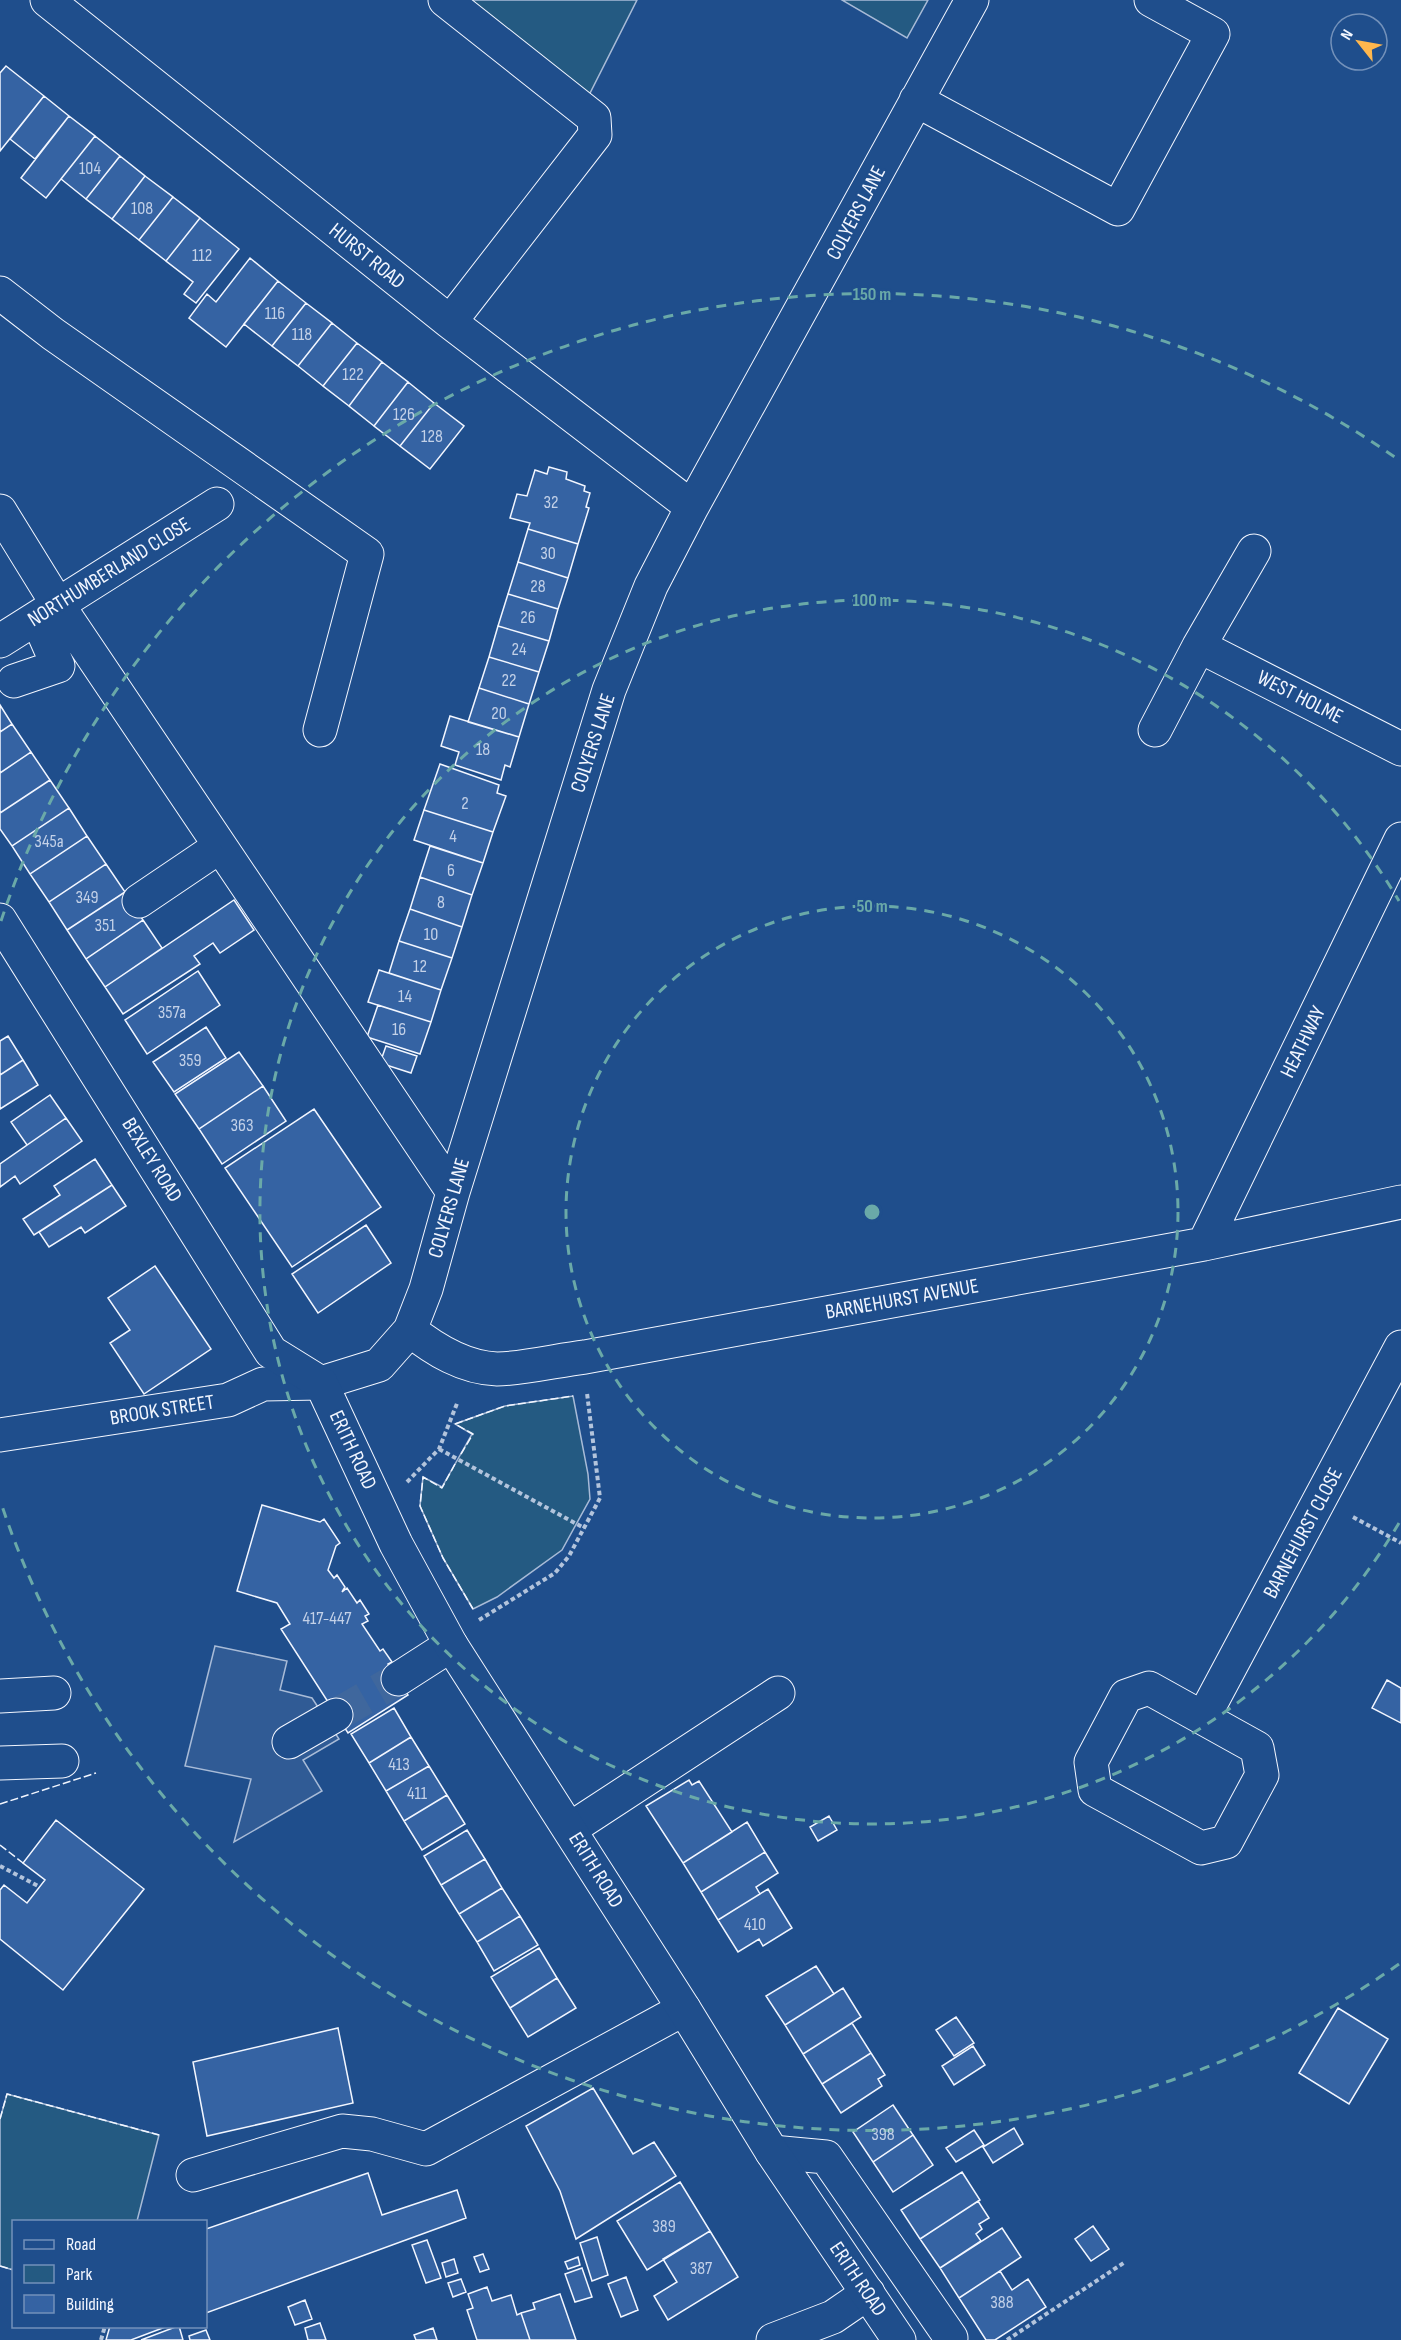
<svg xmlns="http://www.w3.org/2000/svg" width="1401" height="2340" font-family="'Sofia Sans Condensed',sans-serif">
  <rect width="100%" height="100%" fill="#1f4e8c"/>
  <!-- green -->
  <path fill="#245a82" stroke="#a8bbd7" stroke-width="1.5" d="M459,0h178l-51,101z
    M842,0h86l-21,38z
    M573,1396l15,78 2,25 -28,51 -65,47 -24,12 -30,-51 -23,-52 3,-29 19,10 30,-53 -17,-10 50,-18z
    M7,2094l152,41 -22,86 -123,1 -1,48 -13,-4v-147z"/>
  <!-- parking -->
  <path fill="#305b95" stroke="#a8bbd7" stroke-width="1.5" d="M215,1646l72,15 -7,29 32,8 27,41 -36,21 19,31 -88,51 17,-63 -66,-13z"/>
  <!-- building -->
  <path fill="#3563a3" stroke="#f2f6ff" stroke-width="1.5" d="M6,66l38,30 -44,55v-78z
    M44,96l25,20 -34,43 -25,-20z
    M69,116l26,20 -49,62 -25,-20z
    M95,136l25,20 -34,43 -25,-20z
    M120,156l25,20 -33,43 -26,-20z
    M145,176l28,21 -34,43 -27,-21z
    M173,197l27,21 -34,43 -27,-21z
    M200,218l39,31 -43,54 -12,-9 9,-12 -27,-21z
    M250,258l28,23 -52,66 -37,-29 18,-24 9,8z
    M278,281l28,22 -34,43 -28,-22z
    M306,303l26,20 -34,43 -26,-20z
    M332,323l25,20 -34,43 -25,-20z
    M357,343l25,19 -33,44 -26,-20z
    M382,362l26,20 -34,44 -25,-20z
    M408,382l26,21 -34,43 -26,-20z
    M434,403l30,23 -34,43 -30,-23z
    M549,467l18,5 -1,7 19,7 -1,5 6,2 -4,14 3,1 -11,36 -50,-15 2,-6 -20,-5 7,-24 10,2 8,-26 12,4z
    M528,529l50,15 -10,34 -50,-16z
    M518,562l50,16 -10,31 -50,-15z
    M508,594l50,15 -9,32 -51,-15z
    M498,626l51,15 -10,31 -50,-15z
    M489,657l50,15 -10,32 -50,-16z
    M479,688l50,16 -10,33 -51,-15z
    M0,705l12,19 -12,8z
    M450,716l69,21 -9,30 -5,-2 -4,15 -46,-15 4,-13 -18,-6z
    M12,724l19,28 -31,21v-41z
    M31,752l19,28 -50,33v-40z
    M440,764l59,21 -2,8 9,3 -13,36 -69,-22z
    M50,780l19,28 -57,38 -12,-17v-16z
    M69,808l18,28 -57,38 -18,-28z
    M424,810l69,22 -10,31 -69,-23z
    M87,836l19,28 -57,38 -19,-28z
    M430,846l53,17 -11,32 -52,-18z
    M106,864l19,28 -58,38 -18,-28z
    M420,877l52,18 -10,32 -52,-18z
    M125,892l18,28 -57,39 -19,-29z
    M234,900l20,30 -34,23 -7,-10 -19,13 6,8 -77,50 -18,-27z
    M410,909l52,18 -10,31 -53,-17z
    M143,920l19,28 -57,39 -19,-28z
    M399,941l53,17 -11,32 -52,-17z
    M379,970l62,20 -10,32 -63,-20z
    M198,971l22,34 -73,49 -22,-34z
    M378,1005l53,17 -11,32 -53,-17z
    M206,1027l20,31 -52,34 -21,-30z
    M8,1036l15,24 -23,15v-34z
    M386,1046l31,10 -6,17 -31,-10z
    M239,1052l24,34 -64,43 -24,-35z
    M23,1060l15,25 -38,24v-34z
    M263,1086l23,35 -64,43 -23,-35z
    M50,1095l16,23 -39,27 -16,-23z
    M314,1109l67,98 -89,60 -67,-99z
    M66,1118l16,23 -62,43 -5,-8 -15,11v-23z
    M95,1159l17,26 -78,50 -11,-16 37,-24 -6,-9z
    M112,1185l14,21 -41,27 -4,-6 -32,20 -10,-15z
    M366,1225l25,38 -73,50 -26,-39z
    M155,1266l56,83 -67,45 -34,-51 20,-13 -22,-32z
    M262,1505l58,17 4,-3 16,24 -4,3 -8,24 6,8 3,-3 8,12 -3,5 5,-4 10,15 3,-3 9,14 -4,2 3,5 -6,3 18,27 3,-2 9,13 -4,2 20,31 -60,38 -67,-104 9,-5 -13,-21 -40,-12z
    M1387,1680l14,8v35l-29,-15z
    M394,1708l17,29 -42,26 -18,-29z
    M411,1737l18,29 -43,25 -17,-28z
    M429,1766l18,29 -43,26 -18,-30z
    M689,1780l3,5 7,-4 33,51 -49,31 -37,-57z
    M447,1795l18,29 -43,26 -18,-29z
    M829,1816l8,14 -19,11 -8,-14z
    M56,1820l88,69 -81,101 -63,-51v-49l4,-5 23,18 18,-23 -22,-17z
    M747,1822l18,30 -64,40 -18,-29z
    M467,1830l18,29 -44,26 -17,-29z
    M765,1852l13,21 -22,14 4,7 -42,26 -17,-28z
    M485,1859l17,29 -43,26 -18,-29z
    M502,1888l18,28 -43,26 -18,-28z
    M768,1889l24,39 -29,18 -4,-7 -21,13 -20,-32z
    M520,1916l18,29 -44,26 -17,-29z
    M539,1948l18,30 -47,30 -19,-31z
    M816,1966l18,28 -49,31 -19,-29z
    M557,1978l19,30 -48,29 -18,-29z
    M843,1988l18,29 -58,37 -18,-29z
    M1338,2008l50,31 -39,65 -50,-31z
    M956,2017l18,26 -20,13 -18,-26z
    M852,2023l19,30 -49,31 -19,-30z
    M338,2028l15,75 -146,33 -14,-74z
    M973,2046l12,19 -31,20 -12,-19z
    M871,2053l14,22 -7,4 4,7 -41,27 -19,-29z
    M593,2088l40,66 21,-12 22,34 -100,63 -16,-48 -34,-65z
    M893,2105l20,30 -40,27 -20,-30z
    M1014,2128l9,16 -30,19 -10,-16z
    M974,2130l10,15 -28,17 -10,-14z
    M913,2135l20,30 -40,27 -20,-30z
    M962,2172l18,28 -60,39 -19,-29z
    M368,2173l14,42 75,-25 9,28 -260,95v-84z
    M680,2182l30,49 -63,39 -30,-49z
    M978,2201l11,17 -10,6 3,5 -6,5 5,7 -41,27 -20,-29z
    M1093,2226l16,23 -18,12 -16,-22z
    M1002,2228l19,29 -62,41 -19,-30z
    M710,2231l28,46 -70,43 -14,-24 23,-14 -14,-23z
    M597,2237l11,38 -16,6 -12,-38z
    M427,2240l14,38 -15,5 -14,-38z
    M483,2254l6,15 -9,3 -6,-15z
    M578,2257l2,8 -12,4 -3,-7z
    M454,2259l4,14 -12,4 -4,-14z
    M582,2268l10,29 -17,5 -10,-28z
    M1000,2271l12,19 16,-11 18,28 -51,33h-9l-27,-42z
    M626,2277l12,33 -17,7 -13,-33z
    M461,2279l5,13 -13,5 -5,-14z
    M487,2287l5,14 19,-6 6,20 4,-2 9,27h-53l-10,-30 6,-2 -5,-14z
    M560,2294l16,46h-46l-9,-27 14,-4 -2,-6z
    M305,2300l7,19 -17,6 -7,-18z
    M320,2323l6,17h-18l-3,-12z
    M110,2326h58l-37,14h-25z
    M179,2326l4,14h-42l37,-14z
    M433,2328l4,12h-21l-2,-5z
    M206,2330l4,10h-20l-1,-4z"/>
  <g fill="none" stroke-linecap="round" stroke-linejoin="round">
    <!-- minor-tunnel -->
    <path stroke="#3f679d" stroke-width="33" stroke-dasharray="33 16" stroke-linecap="butt" d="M336,1715l62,-36"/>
    <defs>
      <path id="minor" d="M47,0l403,322 242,185
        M445,0l149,118 1,17 -145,187
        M916,100l202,109 95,-175 -62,-34
        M0,293l53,41 314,220 -47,176
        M0,511l58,94 395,587
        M0,641l217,-137
        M1199,646l202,103
        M14,681l44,-15 -21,-48
        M1155,730l44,-84 55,-95
        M139,901l80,-54
        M1204,1244l197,-405
        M410,1330c25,20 54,38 87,39 25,0 62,-9 88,-12l619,-113 197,-42
        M0,1435l228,-35 35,-16 58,-1 58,-18 31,-35 16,-41 27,-97 156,-502 42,-104 41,-79 280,-507
        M398,1679l53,-34
        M1149,1688l108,60 5,27 -36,67 -25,6 -106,-58 -4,-28 35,-66z
        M0,1696l54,-3
        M1203,1718l198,-371
        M289,1742l47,-27
        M0,1763l62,-2
        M570,1829l208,-136
        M772,2152l54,5 125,181
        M193,2175l149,-44 30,3 54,15 258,-140
        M773,2340l60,-23 35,-24"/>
      <path id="major" d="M0,920l271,432 50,31 75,161 55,101 233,364 88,143 127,188"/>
    </defs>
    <!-- minor casing -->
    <use href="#minor" stroke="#f2f6ff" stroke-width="35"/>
    <!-- major casing -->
    <use href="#major" stroke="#f2f6ff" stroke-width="35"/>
    <!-- path -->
    <path stroke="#b3c4dc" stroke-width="4" stroke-dasharray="4.5 3" stroke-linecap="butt" d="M439,1449l145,79
      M407,1482l32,-33 19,-48
      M1353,1517l48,26
      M479,1620l76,-47 14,-17 31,-58 -13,-105
      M0,1866l40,21
      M101,2340l4,-14
      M1007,2340l118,-78"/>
    <!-- minor -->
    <use href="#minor" stroke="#1f4e8c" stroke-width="33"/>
    <!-- major -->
    <use href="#major" stroke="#1f4e8c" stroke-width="33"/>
    <!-- fence -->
    <path stroke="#f2f6ff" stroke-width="1.5" stroke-dasharray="8 3" stroke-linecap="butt" d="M461,1454l12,-20 -18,-10 50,-18 68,-10
      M455,1464l-13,24 -19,-11 -3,29 23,52 30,51
      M0,1804l96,-31
      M0,1845l23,18
      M0,2119l7,-25 152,41
      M0,2266l14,4"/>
  </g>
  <!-- distance rings -->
  <g fill="none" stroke="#6aa9a8" stroke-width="3" stroke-dasharray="10 8">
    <circle cx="872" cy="1212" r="306"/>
    <path d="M1399 1523A612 612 0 1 1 1399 901"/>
    <path d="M1399 1964A918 918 0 0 1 1 1503M1 921A918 918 0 0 1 1399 460"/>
  </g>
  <g text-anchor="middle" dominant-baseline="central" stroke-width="4.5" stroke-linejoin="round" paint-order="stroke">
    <!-- number labels -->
    <g font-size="18" fill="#c3d1e8">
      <text x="90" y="168">104</text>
      <text x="142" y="208">108</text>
      <text x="202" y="255">112</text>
      <text x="275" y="313">116</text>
      <text x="302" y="334">118</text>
      <text x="353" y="374">122</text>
      <text x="404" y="414">126</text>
      <text x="432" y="436">128</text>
      <text x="551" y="502">32</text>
      <text x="548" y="553">30</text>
      <text x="538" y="586">28</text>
      <text x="528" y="617">26</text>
      <text x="519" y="649">24</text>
      <text x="509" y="680">22</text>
      <text x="499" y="713">20</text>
      <text x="483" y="749">18</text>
      <text x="465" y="803">2</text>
      <text x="453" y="836">4</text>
      <text x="49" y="841">345a</text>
      <text x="451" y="870">6</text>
      <text x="87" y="897">349</text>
      <text x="441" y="902">8</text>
      <text x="105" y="925">351</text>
      <text x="431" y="934">10</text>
      <text x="420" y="966">12</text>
      <text x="405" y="996">14</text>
      <text x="172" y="1012">357a</text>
      <text x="399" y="1029">16</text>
      <text x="190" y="1060">359</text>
      <text x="242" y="1125">363</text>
      <text x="327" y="1618">417-447</text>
      <text x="399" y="1764">413</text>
      <text x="417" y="1793">411</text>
      <text x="755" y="1924">410</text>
      <text x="883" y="2134">398</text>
      <text x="664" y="2226">389</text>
      <text x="701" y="2268">387</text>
      <text x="1002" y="2302">388</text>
    </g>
    <!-- street labels -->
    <g font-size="21" fill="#f2f6ff" stroke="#1f4e8c">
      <text transform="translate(856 213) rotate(-62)">COLYERS LANE</text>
      <text transform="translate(367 256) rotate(39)">HURST ROAD</text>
      <text transform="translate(109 572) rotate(-32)">NORTHUMBERLAND CLOSE</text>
      <text transform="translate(1300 697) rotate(27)">WEST HOLME</text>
      <text transform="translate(593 743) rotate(-72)">COLYERS LANE</text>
      <text transform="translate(1303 1042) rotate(-64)">HEATHWAY</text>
      <text transform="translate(152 1160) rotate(58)">BEXLEY ROAD</text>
      <text transform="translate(449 1208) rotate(-74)">COLYERS LANE</text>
      <text transform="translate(902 1299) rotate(-10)">BARNEHURST AVENUE</text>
      <text transform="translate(162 1410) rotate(-9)">BROOK STREET</text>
      <text transform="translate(353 1450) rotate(65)">ERITH ROAD</text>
      <text transform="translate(1303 1533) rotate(-62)">BARNEHURST CLOSE</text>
      <text transform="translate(596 1870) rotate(58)">ERITH ROAD</text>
      <text transform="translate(858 2279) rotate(56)">ERITH ROAD</text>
    </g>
  </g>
  <circle cx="872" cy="1212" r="9" fill="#6aa9a8" stroke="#1f4e8c" stroke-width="3"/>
  <g font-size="18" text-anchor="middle" font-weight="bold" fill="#6aa9a8" stroke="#1f4e8c" stroke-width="4.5" stroke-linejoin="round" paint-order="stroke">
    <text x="872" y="300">150 m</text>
    <text x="872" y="606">100 m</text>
    <text x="872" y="912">50 m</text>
  </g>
  <!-- legend -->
  <rect x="12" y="2220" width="195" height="108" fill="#1f4e8c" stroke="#7391ba" stroke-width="1.5"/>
  <rect x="24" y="2240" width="30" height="9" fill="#1f4e8c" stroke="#7391ba" stroke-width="1.5"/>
  <text x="66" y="2250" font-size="18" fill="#f2f6ff">Road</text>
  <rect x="24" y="2265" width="30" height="18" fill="#245a82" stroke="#7391ba" stroke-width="1.5"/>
  <text x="66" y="2280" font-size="18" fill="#f2f6ff">Park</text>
  <rect x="24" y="2295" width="30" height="18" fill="#3563a3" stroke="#7391ba" stroke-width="1.5"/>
  <text x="66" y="2310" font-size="18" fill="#f2f6ff">Building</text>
  <!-- north arrow -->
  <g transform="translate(1359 42) rotate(301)"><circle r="28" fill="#1f4e8c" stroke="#7391ba" stroke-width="1.5"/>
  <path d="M0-4.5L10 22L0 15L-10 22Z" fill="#ffb74d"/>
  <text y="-9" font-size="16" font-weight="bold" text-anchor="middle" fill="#f2f6ff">N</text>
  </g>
</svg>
